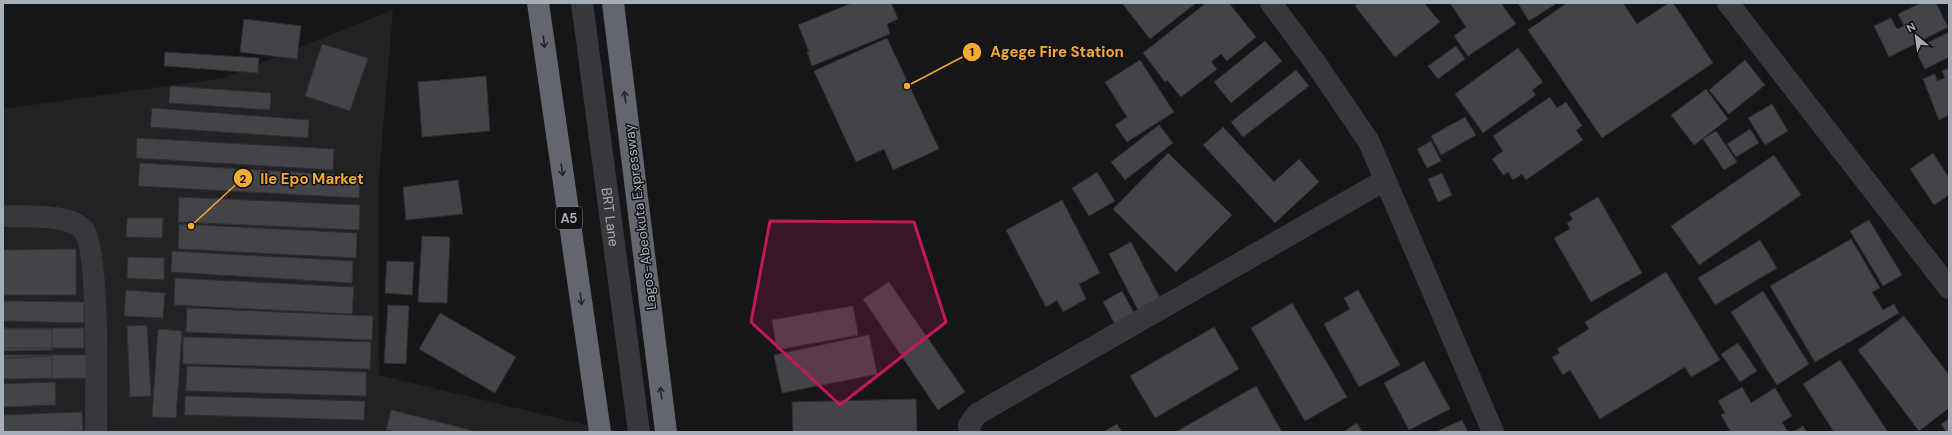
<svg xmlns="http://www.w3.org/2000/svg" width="1952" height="435" font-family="'DM Sans',sans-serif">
  <rect width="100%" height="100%" fill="#161618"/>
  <!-- built -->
  <path fill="#222225" d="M393,10l-14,167v198l212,51v6h-588v-323l221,-31z"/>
  <!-- building -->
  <path fill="#424448" stroke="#303034" d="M852,3h39l7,16 -11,5 3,10 -78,32 -5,-14 2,-1 -11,-26z
    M1122,3h74l-46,36z
    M1206,3h23l27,34 -29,24 -6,-7 -10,8 6,7 -36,28 -14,-17 -2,2 -22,-29z
    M1359,3h65l16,19 -45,35 -40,-51z
    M1450,3h51l15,21 -48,32 -14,-20 12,-9z
    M1518,3h39l-28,18z
    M1567,3h56l14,21 32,-21h4l40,60 -111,75 -74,-108z
    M1921,3h15l12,24 -59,30 -15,-31 17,-8 6,11 7,-3 -6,-12z
    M244,19l57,7 -4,33 -57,-7z
    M1949,32v25l-24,12 -10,-20z
    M887,38l52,111 -46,21 -9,-21 -28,13 -42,-91z
    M1265,41l17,20 -51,42 -17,-21z
    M322,44l46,14 -18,53 -45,-15z
    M1456,46l9,13 -27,20 -10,-13z
    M1518,48l25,34 -11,8 4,5 -53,38 -28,-39z
    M165,52l94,6 -1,15 -94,-7z
    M1140,60l34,52 -47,30 -12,-17 12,-8 -22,-35z
    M1745,60l20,25 -36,29 -20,-24z
    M1949,68v47l-10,5 -16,-41 12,-5 2,7 8,-3 -3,-7z
    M1296,70l13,16 -66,51 -12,-15z
    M486,76l4,55 -68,6 -4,-55z
    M170,86l101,7 -1,17 -101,-7z
    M1706,89l22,30 -34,26 -23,-30z
    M1550,97l7,11 9,-6 16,24 -6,4 7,10 -57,40 -4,-6 -9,6 -5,-8 -5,3 -11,-16 11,-8 -10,-15z
    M1772,104l16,27 -23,14 -17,-27z
    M152,108l157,12 -1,18 -158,-11z
    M1465,117l11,18 -35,20 -10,-19z
    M1159,125l14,18 -48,37 -14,-18z
    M1223,127l51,55 25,-23 20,23 -44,41 -72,-78z
    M1750,129l9,14 -23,14 -9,-13z
    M1716,131l21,31 -13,8 -21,-31z
    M137,138l197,11 -1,21 -197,-12z
    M1431,141l10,20 -14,7 -10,-19z
    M1168,153l64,62 -56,57 -63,-63z
    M1933,153l16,25v17l-15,10 -24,-36z
    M1774,155l27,40 -102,70 -28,-39z
    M140,163l220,13 -1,22 -221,-12z
    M1097,172l18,29 -26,15 -17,-28z
    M1442,173l10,22 -14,7 -10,-23z
    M458,180l5,34 -57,6 -3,-33z
    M179,197l181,8 -1,25 -181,-8z
    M1598,197l44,76 -51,29 -37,-64 16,-9 -3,-6 6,-4 -4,-5z
    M1062,200l38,73 -21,11 7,15 -23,13 -6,-12 -11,7 -40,-77z
    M127,218h36l-1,20 -36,-1z
    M1869,220l33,55 -19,11 -33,-55z
    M179,224l178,9 -1,25 -178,-9z
    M422,236l28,1 -3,66 -29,-1z
    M1851,239l29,49 -8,4 11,18 11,-6 5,9 -84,49 -45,-76z
    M1760,240l17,28 -62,37 -17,-27z
    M1131,242l30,58 -22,12 -30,-58z
    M76,249v46h-73v-45z
    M172,251l181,10 -1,22 -181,-11z
    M128,257l36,1v22l-37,-2z
    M387,261l27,1 -2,33 -27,-2z
    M1666,272l54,88 -29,17 -6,-10 -85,52 -30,-49 -7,5 -11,-18 8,-4 -3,-4 32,-20 -4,-7z
    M175,278l179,9 -2,27 -178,-9z
    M889,282l76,110 -27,18 -75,-111z
    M126,290l39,3 -2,25 -39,-2z
    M1358,290l42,75 -41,22 -35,-63 26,-15 -6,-11z
    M1122,291l16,29 -20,10 -15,-28z
    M1763,291l46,73 -32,21 -46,-73z
    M3,301l81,1v21l-81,-2z
    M1292,303l55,94 -42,24 -54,-93z
    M388,305l21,1 -3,58 -22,-1z
    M853,306l5,29 -81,15 -5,-30z
    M187,308l186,8 -1,24 -186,-8z
    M440,313l76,44 -21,36 -76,-44z
    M1904,316l45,59v33l-30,23 -61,-81z
    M147,325l4,71 -21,1 -3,-71z
    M1214,327l25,42 -84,49 -25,-42z
    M3,328h81v20h-81z
    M3,329h49v21l-49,1z
    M158,329l24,2 -6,87 -24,-1z
    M869,335l8,39 -95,19 -8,-38z
    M183,337l188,5 -1,27 -187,-5z
    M1738,343l19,28 -17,11 -19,-28z
    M3,355h84v23l-84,1z
    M52,356v22l-49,1v-21z
    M1840,360l48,72h-54l-31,-48z
    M1424,361l26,48 -41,21 -25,-47z
    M187,366l179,6v24l-180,-5z
    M55,382l1,23 -53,2v-23z
    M1256,386l26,46h-106z
    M1742,387l9,16 24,-15 17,28 -10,6 6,10h-57l-10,-17 4,-2 -7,-12z
    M185,396l180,5 -1,19 -179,-5z
    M916,399l1,33h-124l-1,-30z
    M391,410l87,22h-84l-8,-2z
    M82,412l1,19 -80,1v-17z
    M1949,419v13h-3l-5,-8z
    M1462,420l6,12h-30v-1z
    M1357,423l5,9h-19z
    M1117,424l5,8h-19z
    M1803,426l4,6h-14z"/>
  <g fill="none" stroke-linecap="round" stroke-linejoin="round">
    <!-- minor -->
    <g stroke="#37383d" stroke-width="22">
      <path id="s1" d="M582,3l57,429"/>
      <path d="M1271,3l43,58 55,81 124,290"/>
      <path d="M1728,3l221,285"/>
      <path d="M3,216c21,1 64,-3 80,13 17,19 13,170 13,203"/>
      <path d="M970,432l-1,-7 8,-11 408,-234"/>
    </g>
    <!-- highway -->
    <path stroke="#63666e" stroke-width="22" d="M538,3l62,429
      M613,3l53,429"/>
  </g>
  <!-- one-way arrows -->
  <defs><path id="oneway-shaft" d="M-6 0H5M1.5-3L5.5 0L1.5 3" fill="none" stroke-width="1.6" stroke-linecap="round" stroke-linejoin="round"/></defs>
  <g stroke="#26262a">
    <use href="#oneway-shaft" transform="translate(544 42) rotate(82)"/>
    <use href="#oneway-shaft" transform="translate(625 97) rotate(-97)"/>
    <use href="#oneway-shaft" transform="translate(562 170) rotate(82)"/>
    <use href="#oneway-shaft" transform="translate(581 299) rotate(82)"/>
    <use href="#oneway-shaft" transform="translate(661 393) rotate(-97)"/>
  </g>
  <!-- marked area -->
  <path fill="#c2185b" fill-opacity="0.2" stroke="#c2185b" stroke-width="3" stroke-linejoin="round" d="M770,221l144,1 32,100 -106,83 -89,-83z"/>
  <g text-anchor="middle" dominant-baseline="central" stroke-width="3" stroke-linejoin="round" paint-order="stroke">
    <!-- shield labels -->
    <rect fill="#111113" stroke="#7b7f86" stroke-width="1" x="556" y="207" width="26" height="22" rx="3"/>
    <g font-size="13" font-weight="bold" fill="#a8aeb8">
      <text x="569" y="218">A5</text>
    </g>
    <!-- street labels -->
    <g font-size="14" fill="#a8aeb8" stroke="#111113">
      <text stroke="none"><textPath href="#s1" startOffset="216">BRT Lane</textPath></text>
      <text transform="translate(640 217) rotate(-97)">Lagos-Abeokuta Expressway</text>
    </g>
  </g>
  <!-- callouts -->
  <path fill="none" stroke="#f3aa33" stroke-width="1.5" d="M907 86L972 52M191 226L243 178"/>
  <g fill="#f3aa33" stroke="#111113" stroke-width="1.5">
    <circle cx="907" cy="86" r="4"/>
    <circle cx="191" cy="226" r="4"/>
    <circle cx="972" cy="52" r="10"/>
    <circle cx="243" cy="178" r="10"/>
  </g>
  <g font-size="12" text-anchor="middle" font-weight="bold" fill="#111">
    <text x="972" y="56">1</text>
    <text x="243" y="183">2</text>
  </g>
  <g font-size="15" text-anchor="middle" font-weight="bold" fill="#f3aa33" stroke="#111113" stroke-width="3" stroke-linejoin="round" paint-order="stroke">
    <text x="1057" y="57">Agege Fire Station</text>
    <text x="312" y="184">Ile Epo Market</text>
  </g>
  <!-- border -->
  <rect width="1952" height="435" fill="none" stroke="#a8aeb8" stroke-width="8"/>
  <!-- north arrow -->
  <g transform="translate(1916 36) rotate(331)" stroke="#111113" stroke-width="3" paint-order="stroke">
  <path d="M0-3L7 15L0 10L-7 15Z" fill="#a8aeb8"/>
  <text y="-6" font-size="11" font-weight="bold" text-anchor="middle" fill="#a8aeb8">N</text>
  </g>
</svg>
